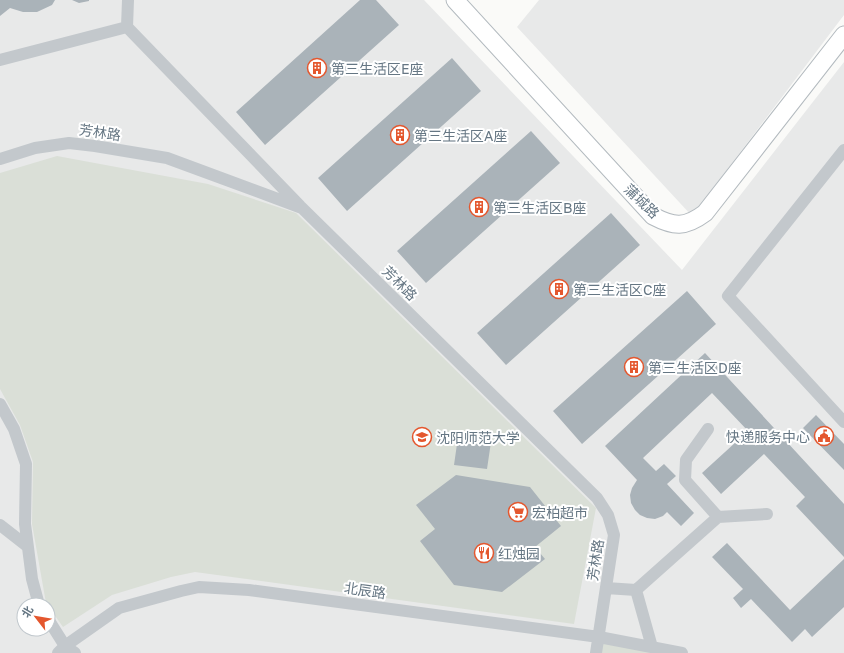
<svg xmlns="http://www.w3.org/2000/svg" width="844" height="653" font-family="'Golos Text','Noto Sans SC',sans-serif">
  <rect width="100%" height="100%" fill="#fafaf8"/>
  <!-- built -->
  <path fill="#e8e9e9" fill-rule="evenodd" d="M0,0h424l258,270 162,-208v591h-844zM24,605h24v24h-24z
    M539,0h305v15l-152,201 -175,-189z"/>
  <!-- green -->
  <path fill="#dadfd7" d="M57,156l151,28 88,29 300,295 -22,116 -379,-52 -24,5 -59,18 -49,32 -17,-24 -14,-79 1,-62 -13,-37 -20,-36v-216z
    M603,643l52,10h-54z"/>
  <!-- building -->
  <path fill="#aab3b9" d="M0,0h55l-3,5 -15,7h-14l-13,-4 -10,8z
    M72,0h17v1l-10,2z
    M360,0h16l23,25 -134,120 -29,-33z
    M452,58l29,33 -134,120 -29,-33z
    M531,131l29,32 -134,120 -29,-32z
    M611,213l29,32 -134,120 -29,-32z
    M687,291l29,33 -134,120 -29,-33z
    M705,353l139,151v53l-48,-51 9,-9 -41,-43 -43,40 -19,-21 46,-42 -36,-38 -69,65 13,13 8,-7 12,12 -9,8 27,29 -13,13 -14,-14 -4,4 -8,3 -8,-1 -7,-3 -5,-5 -4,-7 -1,-8 2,-7 5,-8 -32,-34z
    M816,415l28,29v26l-41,-42z
    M458,437l33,5 -4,27 -33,-4z
    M456,475l74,12 31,39 -26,21 10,12 -43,33 -48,-7 -34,-44 15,-12 -19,-24z
    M727,543l63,67 54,-51v48l-32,30 -7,-8 -13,13 -41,-43 -10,9 -8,-10 10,-9 -31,-32z"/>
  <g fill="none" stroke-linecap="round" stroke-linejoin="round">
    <defs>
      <path id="secondary" d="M455,0l198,216c21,11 32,12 52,-3l139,-178"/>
    </defs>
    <!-- secondary casing -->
    <use href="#secondary" stroke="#b3babf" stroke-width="19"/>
    <!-- street -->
    <path stroke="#c3c8cc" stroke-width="12" d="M127,27l173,179
      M0,60l127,-33 1,-27
      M844,150l-116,146 116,126
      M0,159l35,-11 34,-5 26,3 72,12 135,50 295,290 11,17 6,20 -18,118
      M0,404l14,25 12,35 -1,60 7,55 7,26
      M708,429l-22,31 -1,20 33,37 49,-3
      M0,525l27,21
      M606,588l30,2 82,-73
      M636,590l16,57
      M48,619l17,27 10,7
      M58,653l7,-7 54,-38 62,-17 18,-4 50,3 350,47 83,16"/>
    <!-- secondary -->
    <use href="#secondary" stroke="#fff" stroke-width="17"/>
  </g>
  <!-- icons -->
  <defs>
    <symbol id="building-ring" viewBox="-11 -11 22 22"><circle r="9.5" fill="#fff" stroke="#e4572e" stroke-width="1.5"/><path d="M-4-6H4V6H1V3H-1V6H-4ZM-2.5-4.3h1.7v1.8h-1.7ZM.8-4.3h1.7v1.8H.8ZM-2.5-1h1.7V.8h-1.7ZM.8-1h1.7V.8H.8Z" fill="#e4572e"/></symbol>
    <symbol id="civic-ring" viewBox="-11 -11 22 22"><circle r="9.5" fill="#fff" stroke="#e4572e" stroke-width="1.5"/><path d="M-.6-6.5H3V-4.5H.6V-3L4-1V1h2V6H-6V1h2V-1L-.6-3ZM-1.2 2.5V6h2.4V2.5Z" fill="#e4572e"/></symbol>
    <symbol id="university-ring" viewBox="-11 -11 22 22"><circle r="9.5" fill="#fff" stroke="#e4572e" stroke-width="1.5"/><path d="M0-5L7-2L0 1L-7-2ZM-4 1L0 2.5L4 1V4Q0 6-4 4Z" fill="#e4572e"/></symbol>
    <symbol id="supermarket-ring" viewBox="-11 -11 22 22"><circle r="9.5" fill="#fff" stroke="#e4572e" stroke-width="1.5"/><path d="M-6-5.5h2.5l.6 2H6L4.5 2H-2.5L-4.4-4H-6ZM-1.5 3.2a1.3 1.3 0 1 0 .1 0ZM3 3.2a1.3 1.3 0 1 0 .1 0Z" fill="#e4572e"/></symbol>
    <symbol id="restaurant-ring" viewBox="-11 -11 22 22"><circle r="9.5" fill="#fff" stroke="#e4572e" stroke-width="1.5"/><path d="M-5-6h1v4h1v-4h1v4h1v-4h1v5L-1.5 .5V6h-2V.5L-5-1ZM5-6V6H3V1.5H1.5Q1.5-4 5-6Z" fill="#e4572e"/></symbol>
  </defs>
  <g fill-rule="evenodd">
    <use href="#building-ring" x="306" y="57" width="22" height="22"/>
    <use href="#building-ring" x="389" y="124" width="22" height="22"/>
    <use href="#building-ring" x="468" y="196" width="22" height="22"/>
    <use href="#building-ring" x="548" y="278" width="22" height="22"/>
    <use href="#building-ring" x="623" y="356" width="22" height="22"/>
    <use href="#civic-ring" x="813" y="425" width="22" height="22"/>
    <use href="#university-ring" x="411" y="426" width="22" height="22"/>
    <use href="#supermarket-ring" x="507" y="501" width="22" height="22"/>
    <use href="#restaurant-ring" x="473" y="542" width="22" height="22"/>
  </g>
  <g text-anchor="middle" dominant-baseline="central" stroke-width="4" stroke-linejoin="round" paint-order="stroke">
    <!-- poi labels -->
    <g font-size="14" fill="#657683" stroke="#fff" text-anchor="start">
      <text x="331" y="68">第三生活区E座</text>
      <text x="414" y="135">第三生活区A座</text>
      <text x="493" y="207">第三生活区B座</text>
      <text x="573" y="289">第三生活区C座</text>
      <text x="648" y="367">第三生活区D座</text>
      <text x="810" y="436" text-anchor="end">快递服务中心</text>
      <text x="436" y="437">沈阳师范大学</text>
      <text x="532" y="512">宏柏超市</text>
      <text x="498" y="553">红烛园</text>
    </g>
    <!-- street labels -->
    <g font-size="14" fill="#657683" stroke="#fff">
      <text transform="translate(100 132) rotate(8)">芳林路</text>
      <text transform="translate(642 201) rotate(44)">蒲城路</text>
      <text transform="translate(400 283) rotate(45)">芳林路</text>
      <text transform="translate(595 560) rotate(-81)">芳林路</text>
      <text transform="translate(365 590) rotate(8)">北辰路</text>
    </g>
  </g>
  <!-- north arrow -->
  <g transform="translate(36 617) rotate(301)"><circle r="19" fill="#ffffff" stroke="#c1c8cd"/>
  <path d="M0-3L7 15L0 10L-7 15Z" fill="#e4572e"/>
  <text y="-6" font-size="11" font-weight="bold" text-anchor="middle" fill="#657683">北</text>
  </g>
</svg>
